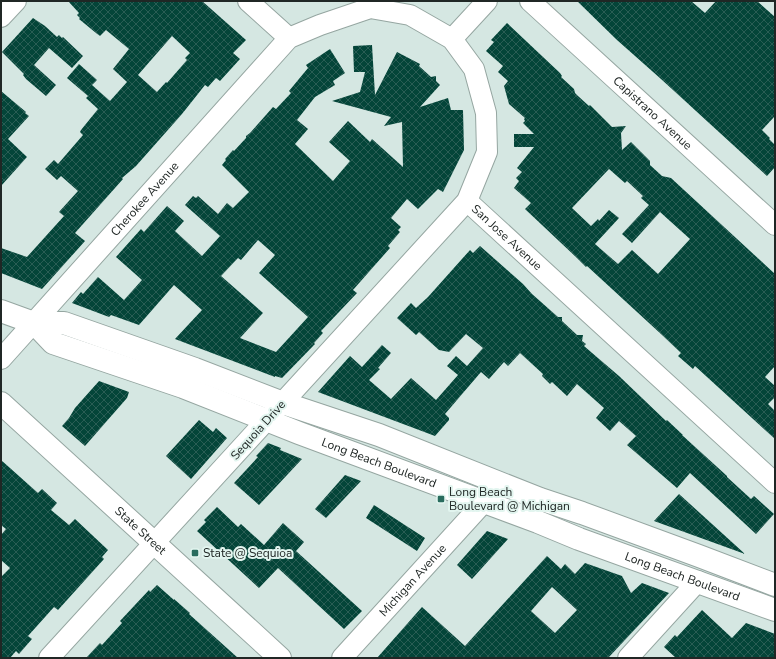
<svg xmlns="http://www.w3.org/2000/svg" width="776" height="659" font-family="'Nunito Sans',sans-serif">
  <defs>
    <pattern id="building-cross-hatch" width="8" height="8" patternUnits="userSpaceOnUse"><rect width="8" height="8" fill="#044539"/><path d="M0 0l8 8M0 8l8-8" fill="none" stroke="#295d54"/></pattern>
  </defs>
  <rect width="100%" height="100%" fill="#d5e7e2"/>
  <!-- building -->
  <path fill="url(#building-cross-hatch)" fill-rule="evenodd" d="M68,1h134l44,39 -13,13 7,6 -20,22 -4,-3 -8,9 -3,-2 -23,29 -46,52 -14,12 1,1 -48,54 10,8 -43,48 -41,-16v-25l26,9 37,-41 -5,-4 19,-21 -17,-15 -4,4 -12,-11 9,-9 4,4 25,-29 -3,-3 1,-2 17,-21 -12,-11 2,-2 -21,-18 12,-14 18,16 -5,5 18,16 17,-19 -14,-13 16,-20 -23,-19 -6,6 -4,-3 -17,-14 1,-1 -3,-3 2,-2zM172,36l18,17 -5,5 2,2 -20,23 -1,-1 -9,10 -19,-17z
    M577,1h114l14,12 11,-12h41l18,16v99l-13,14 8,8 -1,1 6,6v22l-8,9 -106,-97 -44,-39z
    M33,18l12,8 12,11 2,-2 3,3 1,-1 20,19 -11,12 -23,-20 -15,17 22,20 -10,11 -20,-17 -3,-4 1,-1 -22,-22z
    M507,23l53,50 2,3 -1,1 13,12 1,4 3,3 11,10 1,-1 22,22 14,-1 -5,7 1,17 9,-8 19,19v4l12,11 9,2 104,96v92l-10,11 10,9v11l-7,7 7,7v28l-80,-73 -2,3 -15,-13 3,-3 -20,-19 -74,-68 -1,1 -9,-9 -52,-49 6,-6 -17,-15 5,-7 -3,-3 6,-6 -5,-4 17,-21h-20v-13h20l-11,-11 2,-2 -1,-2 1,-1 -16,-14 -5,-18 4,-5 -10,-9 5,-6 -17,-15 8,-9 -3,-2zM609,169l16,14 2,-2 16,15 -2,2 8,7 -27,29 10,9 28,-31 30,27 -32,35 -26,-24 -14,14 -23,-20 24,-26 -10,-8 -10,11 -1,-2 -7,7 -19,-18z
    M372,45l3,50 22,-43 23,12 -1,2 12,11 5,-1v5l4,4 -20,22 28,-9 3,12h12l1,40 -21,42 -5,-3 -20,20 -11,-10 -16,19 10,9 -3,3 2,2 -12,14 2,2 -37,42 4,3 -36,38 2,2 -9,10 1,1 -33,34 -7,-2v1l-100,-38 27,-29 -28,-25 -35,40 -28,-10 -2,2 -37,-14 9,-11 2,2 15,-17 26,23 18,-20 -26,-23 25,-28 3,3 23,-26 17,15 -9,10 27,25 18,-20 -35,-31 8,-9 3,2 2,-2 20,18 9,-11 6,5 16,-16 -27,-27 4,-5 -1,-1 8,-9 1,1 12,-13v-2l4,-3 23,-26 3,2 15,-16 -2,-2 19,-23 -2,-3 24,-16 15,24 -12,8 2,4 -20,12 -18,23 11,9 -13,15 38,37 17,-20 -21,-19 19,-21 22,21 2,-3 31,28 -1,-45 -18,4 7,-9 -59,-16 28,-9 5,-20h-11l-1,-26zM258,240l17,15 -16,18 49,44 -32,35 -36,-14 23,-25 -42,-37 17,-18 3,2z
    M1,91l25,21 -1,1 4,3 -21,23 19,18 -26,29z
    M480,246l43,38 9,10 26,23h4v4l15,14h6l-1,6 4,3 -2,2 35,30 47,45 1,-1 16,15h-1l45,41v1l24,22 3,-3 20,18 -18,20 -66,-61 -13,15 -50,-43 9,-9 -17,-15 -9,10 -14,-13 8,-10 -27,-24 -10,12 -15,-14 -2,2 -8,-8 1,-2 -23,-21 -12,13 -4,-4 -15,17 -8,-7 -36,42 4,4v2l-14,16 -117,-44 32,-36 12,11 20,-22 9,8 -13,15 2,1 -11,11 22,19 20,-21 25,22 22,-25 -11,-9 9,-10 11,10 16,-18 -17,-14 -17,18 -10,-2 -20,-18 -3,3 -19,-17 14,-15 5,5 12,-11 42,-47 3,3z
    M99,381l30,11 -2,6 -42,48 -23,-20 7,-8 6,-10z
    M199,420l14,12 3,-4 11,10 -36,41 -25,-23z
    M268,443l13,5 -1,2 22,9 -43,46 -25,-22 24,-26 -2,-1z
    M1,460l37,33 4,-4 15,14 -6,7 18,15 6,-6 33,31 -6,7 2,2 -46,51 -4,-3 -26,29 4,3 -13,15 -3,-3 -6,7h-9v-81l9,-9 -9,-8v-25l5,-6 -5,-4z
    M345,475l16,6 -35,37 -11,-9z
    M679,494l66,60 -91,-33z
    M374,505l51,33 -8,13 -51,-33z
    M217,507l21,20 3,-3 23,21 19,-22 21,19 -8,9 66,60 -18,18 -66,-61 -19,20 -62,-57 9,-9 -2,-2z
    M487,531l21,8 -36,40 -15,-14z
    M547,556l14,13 4,-5 10,10 10,-11 37,13 9,17 11,-10 27,10 -61,65h-231l45,-51 43,39zM552,587l25,23 -22,23 -24,-22z
    M157,585l17,15v-1l16,14 -1,1 49,44h-152l14,-15 2,2 20,-22 -2,-2 29,-31 1,2z
    M702,610l30,28 14,-15 29,11v24h-99l-12,-11 11,-12 2,2z"/>
  <g fill="none" stroke-linecap="round" stroke-linejoin="round">
    <defs>
      <g id="minor">
        <path d="M248,1l41,37"/>
        <path id="s1" d="M530,1l245,224"/>
        <path d="M1,17l15,-16"/>
        <path d="M452,39l35,-38"/>
        <path id="s2" d="M467,201l308,282"/>
        <path id="s3" d="M1,359l288,-321 31,-13 50,-17 40,7 42,24 22,30 12,44 1,39 -20,49 -418,457"/>
        <path id="s4" d="M342,658l141,-155"/>
        <path d="M628,658l70,-77"/>
      </g>
      <g id="major">
        <path d="M1,311l33,12h30l131,46 88,34 96,32 161,64 42,14 117,43 76,29"/>
        <path id="s5" d="M34,323l19,20 130,44 116,46 239,89 41,17 196,71"/>
        <path id="s6" d="M1,403l279,255"/>
      </g>
    </defs>
    <!-- minor casing -->
    <use href="#minor" stroke="#95a6a1" stroke-width="22"/>
    <!-- major casing -->
    <use href="#major" stroke="#95a6a1" stroke-width="24"/>
    <!-- minor -->
    <use href="#minor" stroke="#fff" stroke-width="20"/>
    <!-- major -->
    <use href="#major" stroke="#fff" stroke-width="22"/>
  </g>
  <!-- markers -->
  <g fill="#296c5e" stroke="#e2f5ef" stroke-width="1.5">
    <rect x="437" y="495" width="8" height="8" rx="2"/>
    <rect x="191" y="549" width="8" height="8" rx="2"/>
  </g>
  <g text-anchor="middle" dominant-baseline="central" stroke-width="4" stroke-linejoin="round" paint-order="stroke">
    <!-- street labels -->
    <g font-size="12" fill="#202725" stroke="#e2f5ef">
      <text stroke="none"><textPath href="#s1" startOffset="166">Capistrano Avenue</textPath></text>
      <text stroke="none"><textPath href="#s3" startOffset="215">Cherokee Avenue</textPath></text>
      <text stroke="none"><textPath href="#s2" startOffset="54">San Jose Avenue</textPath></text>
      <text transform="translate(258 430) rotate(-48)">Sequoia Drive</text>
      <text stroke="none"><textPath href="#s5" startOffset="375">Long Beach Boulevard</textPath></text>
      <text stroke="none"><textPath href="#s6" startOffset="189">State Street</textPath></text>
      <text stroke="none"><textPath href="#s5" startOffset="699">Long Beach Boulevard</textPath></text>
      <text stroke="none"><textPath href="#s4" startOffset="105">Michigan Avenue</textPath></text>
    </g>
    <!-- poi labels -->
    <g font-size="12" fill="#202725" stroke="#e2f5ef" text-anchor="start">
      <text x="449" y="492">Long Beach<tspan x="449" dy="14">Boulevard @ Michigan</tspan></text>
      <text x="203" y="553">State @ Sequioa</text>
    </g>
  </g>
  <!-- border -->
  <rect width="776" height="659" fill="none" stroke="#202725" stroke-width="4"/>
</svg>
